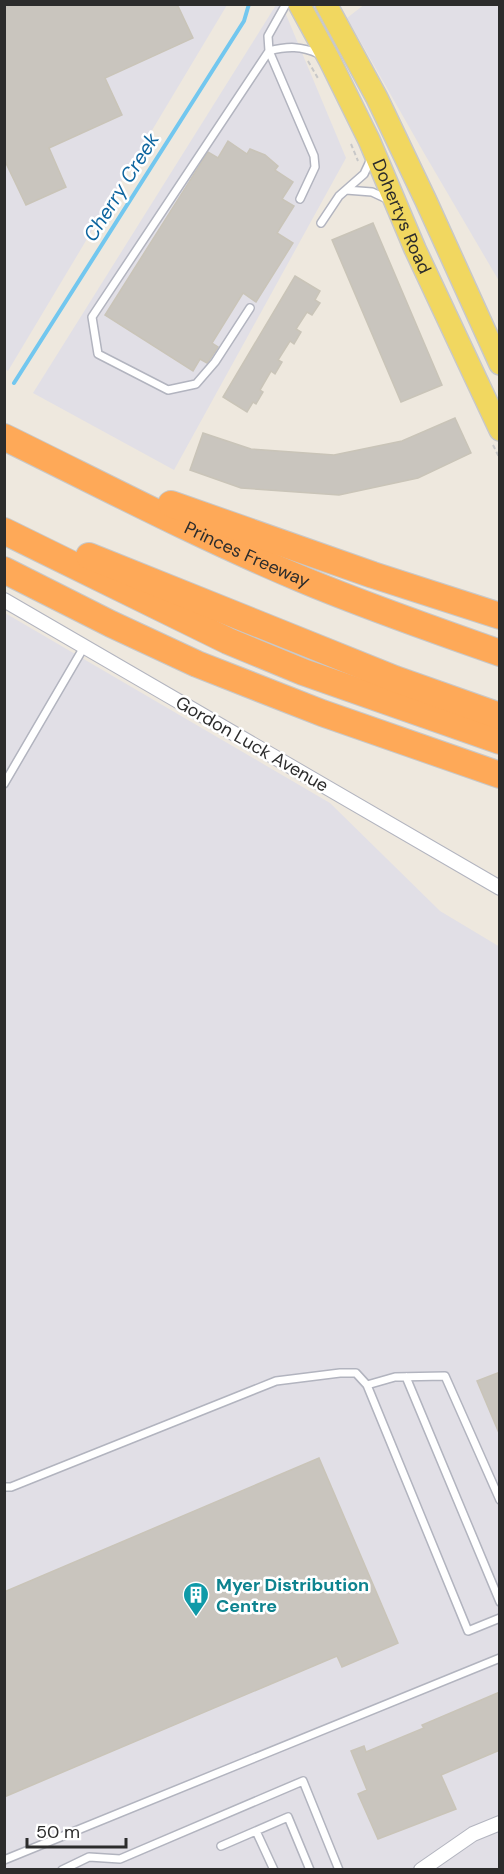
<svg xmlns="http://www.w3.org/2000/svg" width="504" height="1874" font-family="'DM Sans',sans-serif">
  <rect width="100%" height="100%" fill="#eee8de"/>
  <!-- industrial -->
  <path fill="#e1dfe6" d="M365,4l134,1v276l-75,-128 -77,-135z
    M5,5h222l-219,366 -3,-2z
    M276,5h6l64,153 -172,312 -141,-77z
    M5,613l325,190 110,108 60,36 -1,922 -494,1z"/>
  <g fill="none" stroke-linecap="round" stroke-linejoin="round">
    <!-- stream -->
    <path stroke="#72c7ef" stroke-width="4" d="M14,383l230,-362 5,-17"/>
  </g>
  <!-- building -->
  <path fill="#c9c5be" stroke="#c9c4b8" stroke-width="1.5" d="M4,4h173l16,34 -88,40 17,37 -73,33 17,39 -40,18 -22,-46z
    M228,141l19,13 3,-5 15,6 13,11 -3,4 18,12 -11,17 12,7 -17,27 16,10 -37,59 -13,-9 -31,50 6,4 -8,12 -3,4 -7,-4 -7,12 -88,-56 103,-163 10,6z
    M373,223l69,162 -41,17 -69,-162z
    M295,276l25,15 -5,9 5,3 -8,12 -5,-3 -11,17 5,3 -7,12 -4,-3 -12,19 4,2 -7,12 -4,-3 -11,19 3,2 -7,12 -3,-2 -6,10 -24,-15z
    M455,418l16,35 -53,25 -79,17 -98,-7 -51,-18 13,-37 48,16 83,6 68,-14z
    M500,1372v61h-1l-22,-52z
    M319,1458l79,185 -56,24 -5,-11 -333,141v-205z
    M500,1692v58l-59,25 15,34 -78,30 -20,-45 9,-4 -16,-39 13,-5 2,6 58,-24 -2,-3z"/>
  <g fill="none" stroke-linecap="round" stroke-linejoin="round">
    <defs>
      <path id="service" d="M286,4l-18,32 1,15 45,105 1,11 -15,32
        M346,190l26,2 15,7
        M321,223l18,-27 25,-22 8,-17
        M250,308l-35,54 -19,22 -28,6 -70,-36 -6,-37 177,-266c19,-5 32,-5 50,3
        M4,784l80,-137
        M406,1377l94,225
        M4,1487h7l265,-106 64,-8h16l11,12
        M500,1500l-55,-124 -50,1 -28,8 101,246 32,-13
        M256,1831l18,39
        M221,1846l67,-29 22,53
        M4,1860l496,-202
        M62,1870l27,-13 31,2 183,-78 36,89"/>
      <path id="minor" d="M4,600l496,288
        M421,1870l52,-36 27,-11"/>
      <g id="primary">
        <path id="s1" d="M299,4l30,55 40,81 46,109 85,181"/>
        <path d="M326,4l51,94 49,103 74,163"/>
      </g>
      <g id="motorway">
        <path id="s2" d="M4,437c98,48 195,99 295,141 66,28 133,51 201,75"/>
        <path d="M171,504l202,71 127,41"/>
        <path d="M4,531l224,110 75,31 197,69"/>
        <path d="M89,556l306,123 105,37"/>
        <path d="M4,570l107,54 86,40 125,49 178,62"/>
      </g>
    </defs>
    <!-- service casing -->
    <use href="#service" stroke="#b2b4bf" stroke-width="10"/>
    <!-- minor casing -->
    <use href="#minor" stroke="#b2b4bf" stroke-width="16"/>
    <!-- primary casing -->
    <use href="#primary" stroke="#c8c8c8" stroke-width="24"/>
    <!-- motorway casing -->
    <use href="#motorway" stroke="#c8c8c8" stroke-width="28"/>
    <!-- path -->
    <path stroke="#c8c8c8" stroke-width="2" stroke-dasharray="4.5 3" stroke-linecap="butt" d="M308,61l11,19
      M351,144l7,17
      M493,445l7,14"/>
    <!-- service -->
    <use href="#service" stroke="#fff" stroke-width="7"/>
    <!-- minor -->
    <use href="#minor" stroke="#fff" stroke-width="14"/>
    <!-- primary -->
    <use href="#primary" stroke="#f1d760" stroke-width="21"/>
    <!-- motorway -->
    <use href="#motorway" stroke="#fea958" stroke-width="26"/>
  </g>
  <!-- icons -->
  <defs>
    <symbol id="building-pin" viewBox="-11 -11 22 30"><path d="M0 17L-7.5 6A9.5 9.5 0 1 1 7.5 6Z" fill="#0f9aa8" stroke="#fff"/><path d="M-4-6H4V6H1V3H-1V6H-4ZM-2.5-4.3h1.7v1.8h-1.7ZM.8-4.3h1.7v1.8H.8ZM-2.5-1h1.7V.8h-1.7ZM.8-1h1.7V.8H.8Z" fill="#fff"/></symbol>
  </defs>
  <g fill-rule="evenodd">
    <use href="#building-pin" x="181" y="1580" width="30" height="40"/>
  </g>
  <g text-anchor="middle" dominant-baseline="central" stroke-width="5" stroke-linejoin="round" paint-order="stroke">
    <!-- street labels -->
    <g font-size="18" fill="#2c2c2c" stroke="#fff">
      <text stroke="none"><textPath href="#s1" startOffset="236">Dohertys Road</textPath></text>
      <text stroke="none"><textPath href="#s2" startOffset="270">Princes Freeway</textPath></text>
      <text transform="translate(252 744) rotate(30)">Gordon Luck Avenue</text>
    </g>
    <!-- culture labels -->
    <g font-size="18" font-weight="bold" fill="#0d838f" stroke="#fff" text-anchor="start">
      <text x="216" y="1585">Myer Distribution<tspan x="216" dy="21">Centre</tspan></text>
    </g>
    <!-- water labels -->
    <g font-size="20" font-style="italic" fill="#0d659f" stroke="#fff">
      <text transform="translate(121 187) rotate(-58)">Cherry Creek</text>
    </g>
  </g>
  <!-- border -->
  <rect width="504" height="1874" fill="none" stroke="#2c2c2c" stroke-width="12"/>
  <!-- scale -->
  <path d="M27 1838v9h99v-9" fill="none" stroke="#2c2c2c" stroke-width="3"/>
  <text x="36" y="1838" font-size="18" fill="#2c2c2c" stroke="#ffffff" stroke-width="4.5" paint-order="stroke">50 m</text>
</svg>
